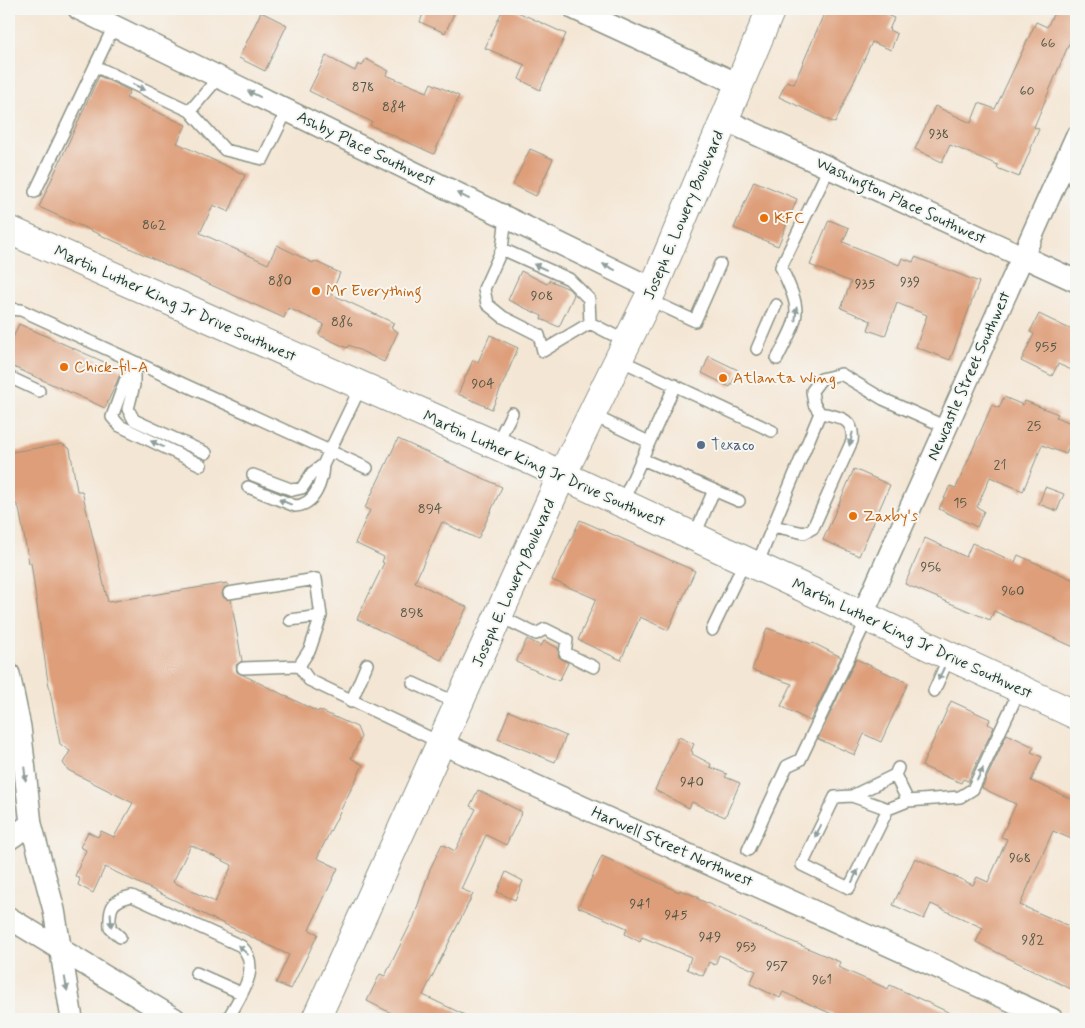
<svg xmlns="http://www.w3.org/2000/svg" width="1085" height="1028" font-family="Mynerve,sans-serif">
  <rect width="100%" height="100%" fill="#f6f6f2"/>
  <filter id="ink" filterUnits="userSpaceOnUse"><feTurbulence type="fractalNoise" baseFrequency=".02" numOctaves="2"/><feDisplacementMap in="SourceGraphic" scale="10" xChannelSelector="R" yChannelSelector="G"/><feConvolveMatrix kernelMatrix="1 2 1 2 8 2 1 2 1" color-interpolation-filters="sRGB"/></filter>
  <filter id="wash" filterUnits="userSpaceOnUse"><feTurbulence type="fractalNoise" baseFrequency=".0096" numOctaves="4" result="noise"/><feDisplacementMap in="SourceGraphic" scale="20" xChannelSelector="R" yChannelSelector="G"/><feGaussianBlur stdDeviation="1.12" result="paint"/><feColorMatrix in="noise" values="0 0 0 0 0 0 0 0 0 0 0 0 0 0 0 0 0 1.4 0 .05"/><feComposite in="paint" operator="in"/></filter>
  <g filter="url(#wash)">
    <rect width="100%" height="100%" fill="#f4e6d4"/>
    <g id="blocks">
      <!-- building -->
      <path fill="#de9e79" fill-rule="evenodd" d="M425,9h31l-11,24 -25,-11z
        M503,9h8l55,25 -26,56 -21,-11 6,-14 -40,-17z
        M826,9h46l22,9 -5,12 8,4 -6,16 -19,-8 -37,81 -56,-26 8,-16 7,3z
        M1056,9h20v18l-42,100 5,2 -20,48 -22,-9 1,-3 -48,-20 -8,17 -27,-13 20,-43 36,17 8,-20 16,6 41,-87 11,5z
        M261,12l26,13 -22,46 -26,-13z
        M326,56l29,15 3,-7 4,2 4,-7 23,12 -3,4 41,17 4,-9 28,13 -25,58 -64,-29 2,-3 -63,-31z
        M99,76l31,15 -4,7 60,27 -9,18 68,32 -16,37 -16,-7 -13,28 68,31 9,-19 36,18 1,-2 26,12 -9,21 63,29 -3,5 7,4 -14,30 -35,-17 -2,3 -28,-13 5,-11 -36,-16 -4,10 -245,-111z
        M530,149l23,10 -17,37 -23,-11z
        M754,181l43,18 -19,47 -44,-18z
        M829,220l20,8 -6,14 56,23 3,-7 11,4 2,-5 64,25 -29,78 -34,-13 11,-32 -30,-12 -12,33 -17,-6 3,-9 -30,-13 10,-26 -41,-17z
        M521,271l26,13 2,-4 20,9 5,6 -15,32 -18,-8 1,-3 -34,-16z
        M1039,314l37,18v40l-18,-8 -6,12 -31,-15 13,-27 -4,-2z
        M19,324l103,46 -17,38 -96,-43v-18z
        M490,335l28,13 -26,61 -34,-15 15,-34 5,2z
        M709,356l29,14 -8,17 -28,-14z
        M1004,397l19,8 2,-4 33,13 -2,3 20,8v2l-10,27 -24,-9 -19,46 -33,-14 -13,30 7,4 -7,16 -38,-18 11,-23 6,2 36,-83 7,3z
        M398,439l104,48 -24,52 -36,-17 -27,60 52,25 -26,53 -84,-41 27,-56 -2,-1 2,-5 -29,-14 15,-33 -5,-2z
        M62,444l8,5 7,42h5l26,111 119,-19 1,3 -4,2 -2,6 2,4 7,2 11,61 -6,4 1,7 81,40 1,-2 38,17 4,10 -10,21 12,7 -46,93 21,10 -29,62 9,4 -27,55 -15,-6 13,-28 -184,-88 -12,26 -15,-8 2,-6 -5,-3 11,-26 -6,-3 8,-15 10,5 3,-6 13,6 19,-34 -65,-33 -5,-7 7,-12 -10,-7 -13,-69 -16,-112h-2l-10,-55 -5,-7 -5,-34v-10l3,-5zM191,845l41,20 -17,37 -42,-20z
        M854,469l36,16 -31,71 -36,-16z
        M1045,487l19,7 -7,17 -18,-7z
        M580,520l115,51 -27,59 -28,-13 -19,43 -43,-20 18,-41 -44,-19z
        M925,538l41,19 6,-14 43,19 3,-7 58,26v67l-82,-37 -4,9 -85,-36z
        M767,628l45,16 1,-1 28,14 -31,64 -29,-15 11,-22 -40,-14z
        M527,639l14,7 3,-5 14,7 1,9 9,6 -9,18 -43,-19z
        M856,659l52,24 -27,59 -17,-8 -9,21 -37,-16z
        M951,701l39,18 -2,5 6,3 -26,54 -5,-2 -2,4 -39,-17z
        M509,711l57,25 -11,26 -57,-23z
        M1007,734l27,13 -3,5 11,5 -11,24 45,20v40l-23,-10 -33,74 56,24v49l-5,11 -95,-47 7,-14 -52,-24 -7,15 -31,-14 22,-47 58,27 4,-8 11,5 19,-43 -6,-2 15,-33 -34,-16z
        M679,737l15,7 -3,7 2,1 -1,2 19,10 -1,3 17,7 -2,3 15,6 -15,34 -33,-15 -3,6 -34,-18z
        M478,790l44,22 -16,33 -20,-10 -25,54 12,5 -50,101 50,24h-70l-36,-18 13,-27 5,2 29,-59 16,-48 12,-25 13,7 21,-42 -6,-3z
        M602,856l77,36 1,-2 18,7v2l60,28 82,35 -2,5 50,22 2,-4 73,34h-120l-60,-27 -3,6 -30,-14 6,-13 -37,-16 -4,10 -6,-3 -6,14 -16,-7 4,-12 -49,-20 -2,5 -15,-8 2,-6 -49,-21z
        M506,872l17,9 -8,19 -18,-8z"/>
    </g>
  </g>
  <g filter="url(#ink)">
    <use href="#blocks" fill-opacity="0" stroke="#8a9284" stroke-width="1"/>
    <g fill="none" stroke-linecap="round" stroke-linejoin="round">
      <defs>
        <path id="lane" d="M95,66l95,45 35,39 38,9 24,-49
          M190,111l29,-34
          M35,192l79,-166
          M502,249l4,-32
          M648,299l47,22 25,-57
          M9,309l12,1 346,158
          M590,323l-1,-24 -20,-20 -67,-30 -18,40 3,15 16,13 36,18 4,16 47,-28 37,19
          M757,349l19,-44
          M777,359c23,-46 26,-44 4,-92l48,-99
          M620,360l152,71
          M138,363l-4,9 -9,9 -13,36 8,9 81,39
          M134,372v13l-6,24 6,11 72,33
          M9,377l30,14
          M592,415l57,27
          M496,445l16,-32
          M642,459l97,42
          M253,475l40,15 9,-2 10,-15 11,-8 38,-79
          M248,487l47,19c20,-1 27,-23 28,-41
          M622,503l53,-118
          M773,526l31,7 9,-5 39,-87c3,-23 -13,-24 -32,-28
          M694,537l20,-47
          M756,567l64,-154 -6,-9 -2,-13 9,-12 20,-5 42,25 63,28
          M229,593l87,-14 5,37 -11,33 -11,17
          M499,616l37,18 9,-5 22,11 -2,13 29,14
          M290,620l31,-4
          M712,630l33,-69
          M299,666l10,14 132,63
          M243,668l56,-2
          M413,683l46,21
          M934,691l15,-34
          M351,702l16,-38
          M898,768l-3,7 -43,21 -17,1 -33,68 47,23 39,-79 20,-8 52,-4 13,-8 47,-100
          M895,775l13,26
          M852,796l36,13
          M748,850l39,-84 13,-6 67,-141
          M120,937l-10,-9c-1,-20 1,-28 22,-32l109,50c22,22 -2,51 -13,73
          M196,973l45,20"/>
        <path id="street" d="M79,9l574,280
          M575,9l163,75
          M725,120l351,161
          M862,616l214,-479
          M9,674l11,53 11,97 23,86 18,109
          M443,744l609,275
          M9,839l22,-15
          M9,918l166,101"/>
        <path id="secondary" d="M9,230l523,231 544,254
          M316,1019l246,-544 91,-186 118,-280"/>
      </defs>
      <!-- lane casing -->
      <use href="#lane" stroke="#8a9284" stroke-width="14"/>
      <!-- street casing -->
      <use href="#street" stroke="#8a9284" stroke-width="24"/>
      <!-- secondary casing -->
      <use href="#secondary" stroke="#8a9284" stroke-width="30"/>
      <!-- lane -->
      <use href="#lane" stroke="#fff" stroke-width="11"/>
      <!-- street -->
      <use href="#street" stroke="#fff" stroke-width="21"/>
      <!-- secondary -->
      <use href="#secondary" stroke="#fff" stroke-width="28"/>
    </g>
    <!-- one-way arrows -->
    <defs><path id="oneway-solid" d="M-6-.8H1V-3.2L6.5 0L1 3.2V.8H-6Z" transform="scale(1.25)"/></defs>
    <g fill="#8f9e9a">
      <use href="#oneway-solid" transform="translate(139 87) rotate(25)"/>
      <use href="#oneway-solid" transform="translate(254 94) rotate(-154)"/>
      <use href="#oneway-solid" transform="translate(463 196) rotate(-154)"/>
      <use href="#oneway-solid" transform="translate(540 267) rotate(-156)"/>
      <use href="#oneway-solid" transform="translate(609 267) rotate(-154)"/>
      <use href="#oneway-solid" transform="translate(796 314) rotate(-84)"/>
      <use href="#oneway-solid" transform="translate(851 439) rotate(104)"/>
      <use href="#oneway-solid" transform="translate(157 444) rotate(-155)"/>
      <use href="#oneway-solid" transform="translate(285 502) rotate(-158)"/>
      <use href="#oneway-solid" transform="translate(941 674) rotate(115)"/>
      <use href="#oneway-solid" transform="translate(25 774) rotate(84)"/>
      <use href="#oneway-solid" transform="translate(980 774) rotate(-65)"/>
      <use href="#oneway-solid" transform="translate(818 831) rotate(116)"/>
      <use href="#oneway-solid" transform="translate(855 876) rotate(-64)"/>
      <use href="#oneway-solid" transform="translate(111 920) rotate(87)"/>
      <use href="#oneway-solid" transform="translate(243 950) rotate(-137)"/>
      <use href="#oneway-solid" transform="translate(66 984) rotate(80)"/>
    </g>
  </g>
  <!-- markers -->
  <g fill="#e8710a" stroke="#f6f6f2" stroke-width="2">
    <circle cx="764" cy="218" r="5"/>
    <circle cx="316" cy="291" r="5"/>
    <circle cx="64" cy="367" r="5"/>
    <circle cx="723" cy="378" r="5"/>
    <circle cx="853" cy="516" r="5"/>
  </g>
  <circle fill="#5c6f8a" stroke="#f6f6f2" stroke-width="2" cx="701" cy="445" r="5"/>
  <g text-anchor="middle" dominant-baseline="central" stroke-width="4" stroke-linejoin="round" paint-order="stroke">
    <!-- number labels -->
    <g font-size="14" fill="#4f5545">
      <text x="1048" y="43">66</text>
      <text x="363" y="87">878</text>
      <text x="1027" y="91">60</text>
      <text x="394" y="107">884</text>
      <text x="939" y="134">938</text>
      <text x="154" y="225">862</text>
      <text x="280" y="281">880</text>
      <text x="910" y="282">939</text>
      <text x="865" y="284">935</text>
      <text x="542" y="296">908</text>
      <text x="342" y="322">886</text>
      <text x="1046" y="347">955</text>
      <text x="483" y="384">904</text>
      <text x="1034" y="426">25</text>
      <text x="1000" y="465">21</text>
      <text x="960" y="503">15</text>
      <text x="430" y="509">894</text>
      <text x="931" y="567">956</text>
      <text x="1013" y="591">960</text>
      <text x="412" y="613">898</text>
      <text x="692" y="782">940</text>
      <text x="1020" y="858">968</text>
      <text x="640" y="904">941</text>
      <text x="676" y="915">945</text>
      <text x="710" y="937">949</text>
      <text x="1033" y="940">982</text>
      <text x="746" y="947">953</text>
      <text x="777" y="966">957</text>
      <text x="822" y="980">961</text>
    </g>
    <!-- street labels -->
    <g font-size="16" fill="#1f3d34" stroke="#f6f6f2">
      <text transform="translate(366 149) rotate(26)">Ashby Place Southwest</text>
      <text transform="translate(901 201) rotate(25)">Washington Place Southwest</text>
      <text transform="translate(684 215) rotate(-67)">Joseph E. Lowery Boulevard</text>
      <text transform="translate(175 304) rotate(24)">Martin Luther King Jr Drive Southwest</text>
      <text transform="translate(969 376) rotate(-66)">Newcastle Street Southwest</text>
      <text transform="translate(544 469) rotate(24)">Martin Luther King Jr Drive Southwest</text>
      <text transform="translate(514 583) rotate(-66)">Joseph E. Lowery Boulevard</text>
      <text transform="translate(912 639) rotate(25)">Martin Luther King Jr Drive Southwest</text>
      <text transform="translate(672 847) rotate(24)">Harwell Street Northwest</text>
    </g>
    <!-- food labels -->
    <g font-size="16" fill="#c56008" stroke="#f6f6f2" text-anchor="start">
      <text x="774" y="218">KFC</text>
      <text x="326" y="291">Mr Everything</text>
      <text x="74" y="367">Chick-fil-A</text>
      <text x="733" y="378">Atlanta Wing</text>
      <text x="863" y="516">Zaxby's</text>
    </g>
    <!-- service labels -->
    <g font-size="16" fill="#4e5e75" stroke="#f6f6f2" text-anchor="start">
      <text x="711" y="445">Texaco</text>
    </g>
  </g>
  <!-- margin -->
  <rect width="1085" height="1028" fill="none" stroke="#f6f6f2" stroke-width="30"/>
</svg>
